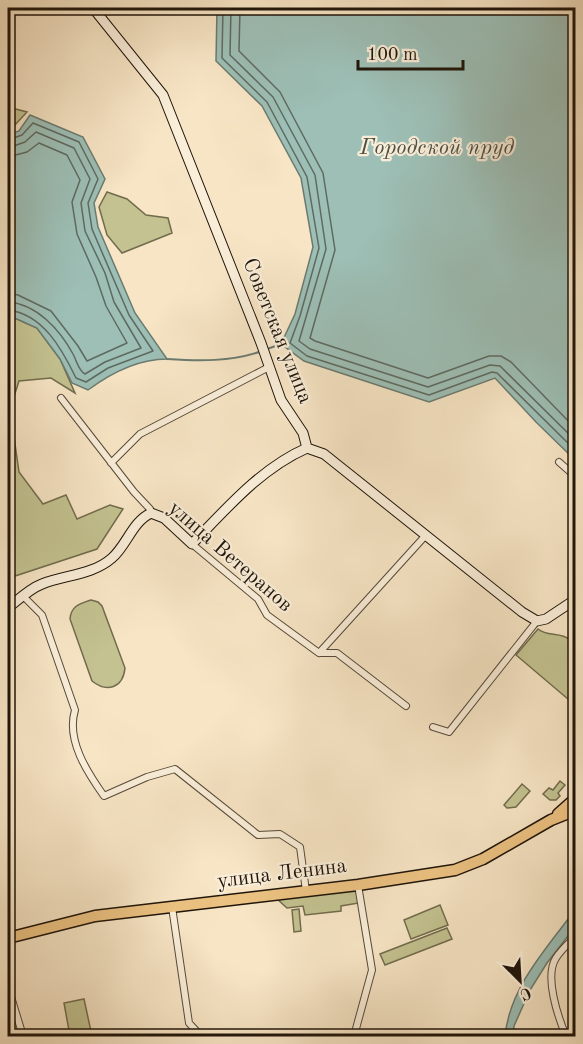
<svg xmlns="http://www.w3.org/2000/svg" width="583" height="1044" font-family="'Old Standard TT',serif">
  <rect width="100%" height="100%" fill="#f7e5c5"/>
  <filter id="stains"><feTurbulence type="fractalNoise" baseFrequency=".00333" numOctaves="4"/><feColorMatrix values="0 0 0 0 .2 0 0 0 0 .09 0 0 0 0 .02 0 0 0 .5 -.17"/></filter>
  <radialGradient id="worn" r=".72"><stop offset=".6" stop-color="#630" stop-opacity="0"/><stop offset="1" stop-color="#630" stop-opacity=".3"/></radialGradient>
  <!-- green -->
  <path fill="#c3c290" stroke="#716c4d" stroke-width="1.5" d="M8,107l19,5 -12,13 -7,4z
    M107,192l20,7 19,16 22,3 4,15 -50,20 -15,-18 -8,-28z
    M8,315l29,13 23,31 15,34 -24,-15 -32,3 -9,28 9,63 24,32 23,-9 11,24 33,-14 13,4 -26,40 -85,28 -4,-7z
    M91,600l7,2 4,4 23,62c-2,20 -18,25 -33,13l-22,-62c1,-13 9,-15 21,-19z
    M538,629c11,9 22,1 37,14v62l-59,-50z
    M560,781l5,4 -7,8 2,3 -4,4h-6l-7,-6 6,-6 4,2z
    M522,784l8,7 -14,16 -9,1 -3,-3z
    M352,889l4,3 3,11 -18,3v5l-36,4 -2,-9 -16,2 -11,-10z
    M440,905l8,20 -37,14 -7,-19z
    M299,909l2,22 -7,1 -2,-22z
    M447,928l5,11 -67,26 -5,-11z
    M84,999l8,37h-22l-6,-33z"/>
  <!-- water -->
  <path fill="#9dbfb6" stroke="#6b7b71" stroke-width="1.5" d="M217,8h358v452l-39,-38 -41,-44 -66,24 -125,-41 -23,-17 14,-30 18,-67 -12,-69 -39,-72 -46,-45z
    M30,115l53,22 22,42 -11,24 4,24 37,86 32,46c-29,0 -56,14 -79,31l-16,-7 -12,-24 -23,-31 -29,-13v-180l11,-4z
    M575,910v17l-28,36 -17,27 -16,36 -1,10h-8c5,-49 41,-87 70,-126z"/>
  <g fill="none" stroke-linecap="round" stroke-linejoin="round">
    <!-- shore -->
    <path stroke="#5e6a60" stroke-width="1.5" d="M223,8l-1,50 45,44 40,75 12,71 -19,68 -10,27 17,13 122,39 63,-23 5,1 79,78
      M231,8l-1,47 43,42 42,78 11,74 -27,92 11,8 118,38 62,-22 10,1 76,75
      M240,8l-1,43 41,41 43,81 12,77 -25,88 5,3 113,37 61,-22h12l10,6 65,67
      M8,140l14,-5 11,-12 46,19 19,37 -10,24 4,26 37,86 24,36 -45,17 -22,14 -10,-4c-14,-29 -33,-64 -68,-68
      M8,148l17,-6 11,-10 38,16 16,31 -9,24 4,28 20,42 9,29 27,46 -36,14 -20,12c-7,-4 -8,-13 -12,-20 -13,-24 -36,-50 -65,-52
      M8,157l19,-5 12,-9 28,12 13,25 -8,22 5,32 19,43 10,29 21,37 -40,18 -9,-15 -27,-35 -33,-16 -10,-2"/>
    <!-- stream -->
    <path stroke="#6b7b71" stroke-width="2" d="M267,349l14,-5
      M167,359c32,2 64,3 95,-8"/>
    <defs>
      <path id="street" d="M61,398l73,94 16,17 1,4
        M559,462l17,15
        M111,463l29,-29 129,-67
        M192,544l66,55 9,16 52,38h18l69,53
        M23,596l19,19 33,95c-9,30 12,62 29,86l43,-19 28,-8 83,66 22,-1 20,13 6,44
        M319,653l107,-118
        M433,727l16,5 88,-111
        M172,907l17,116 12,13
        M8,987l15,49
        M354,1036l18,-66 -14,-85
        M566,1036c-8,-19 -22,-60 -10,-78 5,-8 13,-15 20,-22"/>
      <path id="secondary" d="M93,8l70,87 98,248 20,57 22,33 4,15
        M307,448l17,6 198,158 15,9 9,-2 30,-20
        M8,608c10,-8 21,-19 34,-24 22,-9 51,-9 70,-26 15,-13 20,-36 39,-45l13,5 28,26c34,-35 69,-76 115,-96"/>
      <path id="primary" d="M558,814l18,-16
        M8,938l87,-22 263,-31 97,-15 28,-11 68,-39 25,-10"/>
    </defs>
    <!-- street casing -->
    <use href="#street" stroke="#554939" stroke-width="8"/>
    <!-- secondary casing -->
    <use href="#secondary" stroke="#1f150a" stroke-width="11"/>
    <!-- primary casing -->
    <use href="#primary" stroke="#1f150a" stroke-width="13"/>
    <!-- street -->
    <use href="#street" stroke="#faeed9" stroke-width="6"/>
    <!-- secondary -->
    <use href="#secondary" stroke="#faeed9" stroke-width="9"/>
    <!-- primary -->
    <use href="#primary" stroke="#ecc282" stroke-width="10"/>
  </g>
  <g text-anchor="middle" dominant-baseline="central" stroke-width="4.5" stroke-linejoin="round" paint-order="stroke">
    <!-- street labels -->
    <g font-size="21" fill="#1f150a" stroke="#faeed9">
      <text transform="translate(277 331) rotate(68)">Советская улица</text>
      <text transform="translate(230 557) rotate(41)">улица Ветеранов</text>
      <text transform="translate(282 874) rotate(-7)">улица Ленина</text>
    </g>
    <!-- water labels -->
    <g font-size="22" font-style="italic" fill="#4b5046" stroke="#faeed9">
      <text x="437" y="148">Городской пруд</text>
    </g>
  </g>
  <!-- margin -->
  <rect width="583" height="1044" fill="none" stroke="#f7e5c5" stroke-width="30"/>
  <rect x="9" y="9" width="565" height="1026" fill="none" stroke="#1f150a" stroke-width="3"/>
  <rect x="15" y="15" width="553" height="1014" fill="none" stroke="#1f150a" stroke-width="1.5"/>
  <!-- north arrow -->
  <g transform="translate(520 981) rotate(156)" stroke="#faeed9" stroke-width="4.5" paint-order="stroke">
  <path d="M0-4.5L10 22L0 15L-10 22Z" fill="#1f150a"/>
  <text y="-9" font-size="16" font-weight="bold" text-anchor="middle" fill="#1f150a">С</text>
  </g>
  <!-- scale -->
  <path d="M358 60v9h105v-9" fill="none" stroke="#1f150a" stroke-width="3"/>
  <text x="367" y="60" font-size="18" fill="#1f150a" stroke="#faeed9" stroke-width="4.5" paint-order="stroke">100 m</text>
  <rect width="100%" height="100%" filter="url(#stains)"/>
  <rect width="100%" height="100%" fill="url(#worn)"/>
</svg>
